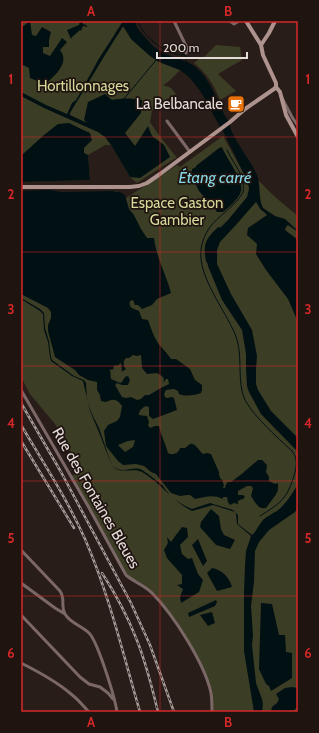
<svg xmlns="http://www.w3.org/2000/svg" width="319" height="733" font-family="Cabin,sans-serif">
  <rect width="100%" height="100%" fill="#291d19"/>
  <!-- green -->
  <path fill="#3c3d25" d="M21,21h100l1,2 -7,10 3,2 5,-9c9,12 18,24 31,32 8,6 17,8 26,12l-12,12 -5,3 8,3 5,6 -21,12 -3,5 -2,11c8,13 18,24 27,36l-3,1 -37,24 -7,-6 -19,-32h-6l-17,10 2,25 -69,2z
    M216,45l24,2 2,13 -24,14 18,17 -16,9c-6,-15 -13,-27 -26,-37l6,-5h3z
    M223,136l20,36 9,2 23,23 23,19v496h-86l-1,-19 -11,-29 -22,-37 -28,-36 -20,-12 -59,-103 10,-5 -26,-47 -25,-30 -9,-17v-183l96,-3 9,7 51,-33 3,2z"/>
  <!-- water -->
  <path fill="#001013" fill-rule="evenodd" d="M30,21l2,14 4,1 6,-9 9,5 -2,8v7h-6v6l7,3 12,-18 5,4 -7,8c1,2 3,4 3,6 3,10 -10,22 -18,28l-15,-6 -1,-10 -6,-3 -2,4v-41z
    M80,21h3v3l3,1 2,2 -5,-1 -2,5 -1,-1 -8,7 -1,2 -4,-9 12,-5z
    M121,21h14c1,7 5,10 9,15 5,6 11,13 18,16 15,8 25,6 38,19 11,12 17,28 24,43 1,2 3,5 5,8 1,2 1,5 2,8 7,16 19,29 26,45 4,11 1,23 6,33l12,8 10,3 13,12v1l-10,-7 -2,2 -1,3 13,10v82l-10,-23 -22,-29 -10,-16 1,-10 -10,-9 1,-7 19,-13 -3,-3 -3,-2 -5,-8 -21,24 -15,16 -3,8v14l14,30 21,36 5,26 -1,13v15l2,6 13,21 27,27v14l-37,-38 -12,-22 -2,-6 -1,-19v-13l-4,-24 -20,-30 -14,-34 -1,-7 1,-9 4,-13 5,-6 11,-11 19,-23 2,-8 -1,-6 -4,-9 -22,-45 -2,-2 -19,-35 -11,-14 -10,-8 -21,-8 -9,-6 -19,-17 -8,-13 -21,34 -32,53v2l17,8 -3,-3 4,-18 17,-8 7,6c10,-2 19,-2 30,0l-1,13 -16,20 10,13 13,-20 4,10 12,9 6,12 -30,21 -10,-1 -19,-32 -6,-8 -7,-5 -54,-24 -23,-12v-4l25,13 21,9 5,-11 4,-3 3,-5 17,-31 2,-4 24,-37z
    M69,123l10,5 11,5 2,7 -8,8v5l4,2 2,25 -69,2v-29l2,1 21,-19 14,-11z
    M222,147c4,11 22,33 19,44 -2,8 -12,16 -18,21h-6l-8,-11 -3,-2 -7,-8 -9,-18 2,-2v-2l4,-2v-1l23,-18z
    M50,190l11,2 51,-1 8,1 5,3 4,14 5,6 7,14 6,9h7c2,19 12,36 17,55l-14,6 -5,6 -10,4 -4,-4h-3l-2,-5 -3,1c-2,7 4,8 9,10l3,8 6,1c4,11 7,21 15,29 3,4 5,5 8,10h5l14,10 5,11 7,5v5l-1,3c-6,2 -15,4 -22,1l-1,-3 -4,-2 -8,1 -2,4 1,3 2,1 5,-1 2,1 3,12 -24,9 -4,-3v-9l-3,-1c-4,2 -7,4 -7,9l8,1 2,6 -1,3 2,3 5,-2h4c2,10 7,18 9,27 5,3 11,0 12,-5h5c2,-1 3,-3 5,-4 5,-2 9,7 13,10l4,-1 4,1 8,18v3l1,2v1l3,3v2l1,2 -1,3h2l1,-4 2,-2h3l12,-9 2,-2 13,-11h4l5,5 -1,7 3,5v4l6,3 3,-1c0,2 0,6 0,7 -1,4 -9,14 -12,18 -8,2 -11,-6 -15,-12l2,-8 -2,-2h-4l-9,5v4h5l2,2 -2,2c-3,1 -6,1 -5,5l-4,-1 -4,2 -2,-3 -1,-5h-4v2c-11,-5 -17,-2 -28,0l-5,-4h-3l-7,1 -9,-3 -15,-19 -5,-2 -7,-6 -8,-2 -13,1 -5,-4 -12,-15 -2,-15 4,-6 9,-4 3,-4 2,-11c-5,-7 -8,-8 -16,-4l-5,-1 -1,-6 -3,-5v-8l-9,-2 -9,-5 -4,-5 -20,-13 -7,-26v-6l3,-7v-6l-3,-4 -27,-14v-103zM133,355l4,1 4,-1 1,13 5,6 10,-1 6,4 1,2 -1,4 3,-4h2l1,5 -8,4 -12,7h-4l-4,4 -4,1 -6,-3 -5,1 -4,-1 -7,-12 2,-2 5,2h6l2,-5 -1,-1v-2l-2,-1 -2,1 -3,5 -2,1 -9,-4 -1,-10 2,1 2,-2 -1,-1 3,-2 1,1 4,-3 1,9 2,-2h2c-2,-4 -4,-8 0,-12h3zM135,440l-2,7 -8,5 -7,-7 10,-4z
    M21,298l19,11 4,4 1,15 4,13 2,16 1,3 22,16 10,4 2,3 1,16 4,13 8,16 13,38c11,9 21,-1 30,4 4,2 18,13 21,16 2,3 5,7 8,10 6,5 13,10 21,13l18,-6 3,1 20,6 5,5v9l14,11c5,-4 7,-11 11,-15 4,-4 9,-6 14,-9 9,-7 15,-17 21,-27v23l-3,5 -26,18 -10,12 -4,9 -1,31 -3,24 2,29 -1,10 4,38 6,16 1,5 -1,8h-8l-10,-61v-59l1,-26 1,-15 5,-15 -14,-12 -1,-10 -1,-2 -22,-7 -21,6c-20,-10 -31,-28 -50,-39 -9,-5 -22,3 -30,-6l-14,-36 -8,-19 -7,-30 -11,-5 -21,-15 -1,-4 -2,-15 -4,-12 -1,-16 -3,-3 -19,-12z
    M211,509l8,7 2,13 3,6 11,5 -5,9 -14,-4 -16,-18 1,-5z
    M182,527l5,1 1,9 -8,8 2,9 6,5 4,-1 6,16 5,6 -4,12 -18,11 -1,-6 3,-8 -6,-4 5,-1v-9l-15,-17 -3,-8 4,-7 -1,-6 4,5 5,-7z
    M198,539l9,22 -4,5 -11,-21z
    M212,568c9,1 18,10 20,19l-15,4 -10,-18z
    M216,600l1,2 -2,4 -26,11 -1,-4z
    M261,603l11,1 7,31h6l1,17 6,1v25l-21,13 -2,-5 -3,-2 -7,-15z
    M212,612l3,11 -7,3 -8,-11z
    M292,687l6,1v19l-4,3v2h-23l1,-5 5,-4 2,-4 -3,-5 9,-6z"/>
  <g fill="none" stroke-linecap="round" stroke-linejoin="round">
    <!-- stream -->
    <path stroke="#001013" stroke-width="1" d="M138,21c2,11 21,27 31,31 4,2 11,3 16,3l2,3 -1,3
      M123,100l34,-41
      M227,150c4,9 11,18 15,27 1,4 2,11 1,15 -6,13 -25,24 -33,35 -5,7 -8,15 -9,23 -3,27 24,60 34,84 9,20 1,47 10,66 10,18 32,37 47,51 2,3 4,6 4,9 2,8 -6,30 -11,36 -6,9 -16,14 -25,20"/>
    <!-- river -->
    <path stroke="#001013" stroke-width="5.5" d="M209,261c-4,-15 -1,-21 10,-31"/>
    <!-- street -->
    <path stroke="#7b6866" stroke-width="3" d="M174,21l13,27 -1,5
      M230,21l4,3 5,-3
      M282,98l10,19 6,9
      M167,121l23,31
      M21,390l67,116 38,69c8,7 18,10 26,18 21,21 53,71 59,100 1,6 1,13 1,19
      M21,550l39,41c6,9 0,15 5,23 5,9 17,12 24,19 9,9 26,65 28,79
      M21,583l34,25 10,6
      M21,615l59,62 9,7 11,3 8,6 5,6
      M21,663c18,9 35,18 50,31 7,5 12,12 18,18"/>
    <!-- secondary -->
    <path stroke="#ae928d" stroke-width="4" d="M246,21l15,24 2,10 13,28v4
      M261,45l8,-12 6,-12
      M276,87l4,5 6,23 12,22
      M21,187h109l9,-1 8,-3 13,-9 70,-52 15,-13 29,-20 2,-2"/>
    <defs>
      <path id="rail" d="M21,403l40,69 70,131 19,42 24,67
        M21,425c22,37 46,74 64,114 24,55 38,115 55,173
        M21,441l53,87
        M102,573c13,20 25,42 34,65 10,24 16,49 22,74"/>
    </defs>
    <!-- rail casing -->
    <use href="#rail" stroke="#a59b98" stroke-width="2.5"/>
    <!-- rail -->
    <use href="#rail" stroke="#1f1410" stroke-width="1" stroke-dasharray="3" stroke-linecap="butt"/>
  </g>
  <!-- grid -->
  <path fill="none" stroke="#d62828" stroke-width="1" stroke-opacity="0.55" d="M160,21v691M21,137h277M21,252h277M21,366h277M21,481h277M21,596h277"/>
  <!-- icons -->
  <defs>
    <symbol id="cafe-square" viewBox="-11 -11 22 22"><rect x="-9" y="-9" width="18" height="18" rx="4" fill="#e8710a" stroke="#1f1410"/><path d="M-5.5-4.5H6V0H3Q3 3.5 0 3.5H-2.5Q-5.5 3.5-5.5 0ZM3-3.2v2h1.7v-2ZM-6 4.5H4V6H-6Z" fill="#fff"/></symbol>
  </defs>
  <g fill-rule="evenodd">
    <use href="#cafe-square" x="226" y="94" width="20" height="20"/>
  </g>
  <g text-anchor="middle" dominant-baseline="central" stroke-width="3.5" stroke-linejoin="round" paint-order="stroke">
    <!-- park labels -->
    <g font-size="15" fill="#d5d99a" stroke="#1f1410">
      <text x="83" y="86">Hortillonnages</text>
      <text x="177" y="203">Espace Gaston<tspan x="177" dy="17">Gambier</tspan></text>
    </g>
    <!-- poi labels -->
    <g font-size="15" fill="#e4dcd9" stroke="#1f1410" text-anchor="end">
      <text x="223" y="104">La Belbancale</text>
    </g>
    <!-- street labels -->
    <g font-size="15" fill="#e4dcd9" stroke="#1f1410">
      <text transform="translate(96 498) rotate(60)">Rue des Fontaines Bleues</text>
    </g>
    <!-- water labels -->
    <g font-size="16" font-style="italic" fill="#86d8e6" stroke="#1f1410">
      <text x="215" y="177">Étang carré</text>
    </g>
  </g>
  <!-- border -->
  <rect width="319" height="733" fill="none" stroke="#1f1410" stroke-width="44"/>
  <!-- scale -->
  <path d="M157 52v6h90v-6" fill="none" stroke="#e4dcd9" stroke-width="2"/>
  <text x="163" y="52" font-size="12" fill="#e4dcd9" stroke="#1f1410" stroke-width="3" paint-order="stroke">200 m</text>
  <rect x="22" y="22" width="275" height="689" fill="none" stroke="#d62828" stroke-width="1.5"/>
  <g font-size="13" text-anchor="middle" font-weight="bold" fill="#d62828">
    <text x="91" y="16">A</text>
    <text x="228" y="16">B</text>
    <text x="11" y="84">1</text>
    <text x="308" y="84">1</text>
    <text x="11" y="199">2</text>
    <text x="308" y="199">2</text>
    <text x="11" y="314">3</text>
    <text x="308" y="314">3</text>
    <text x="11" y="428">4</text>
    <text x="308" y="428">4</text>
    <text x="11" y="543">5</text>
    <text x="308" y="543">5</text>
    <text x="11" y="658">6</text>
    <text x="308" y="658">6</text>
    <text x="91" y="727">A</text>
    <text x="228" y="727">B</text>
  </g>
</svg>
